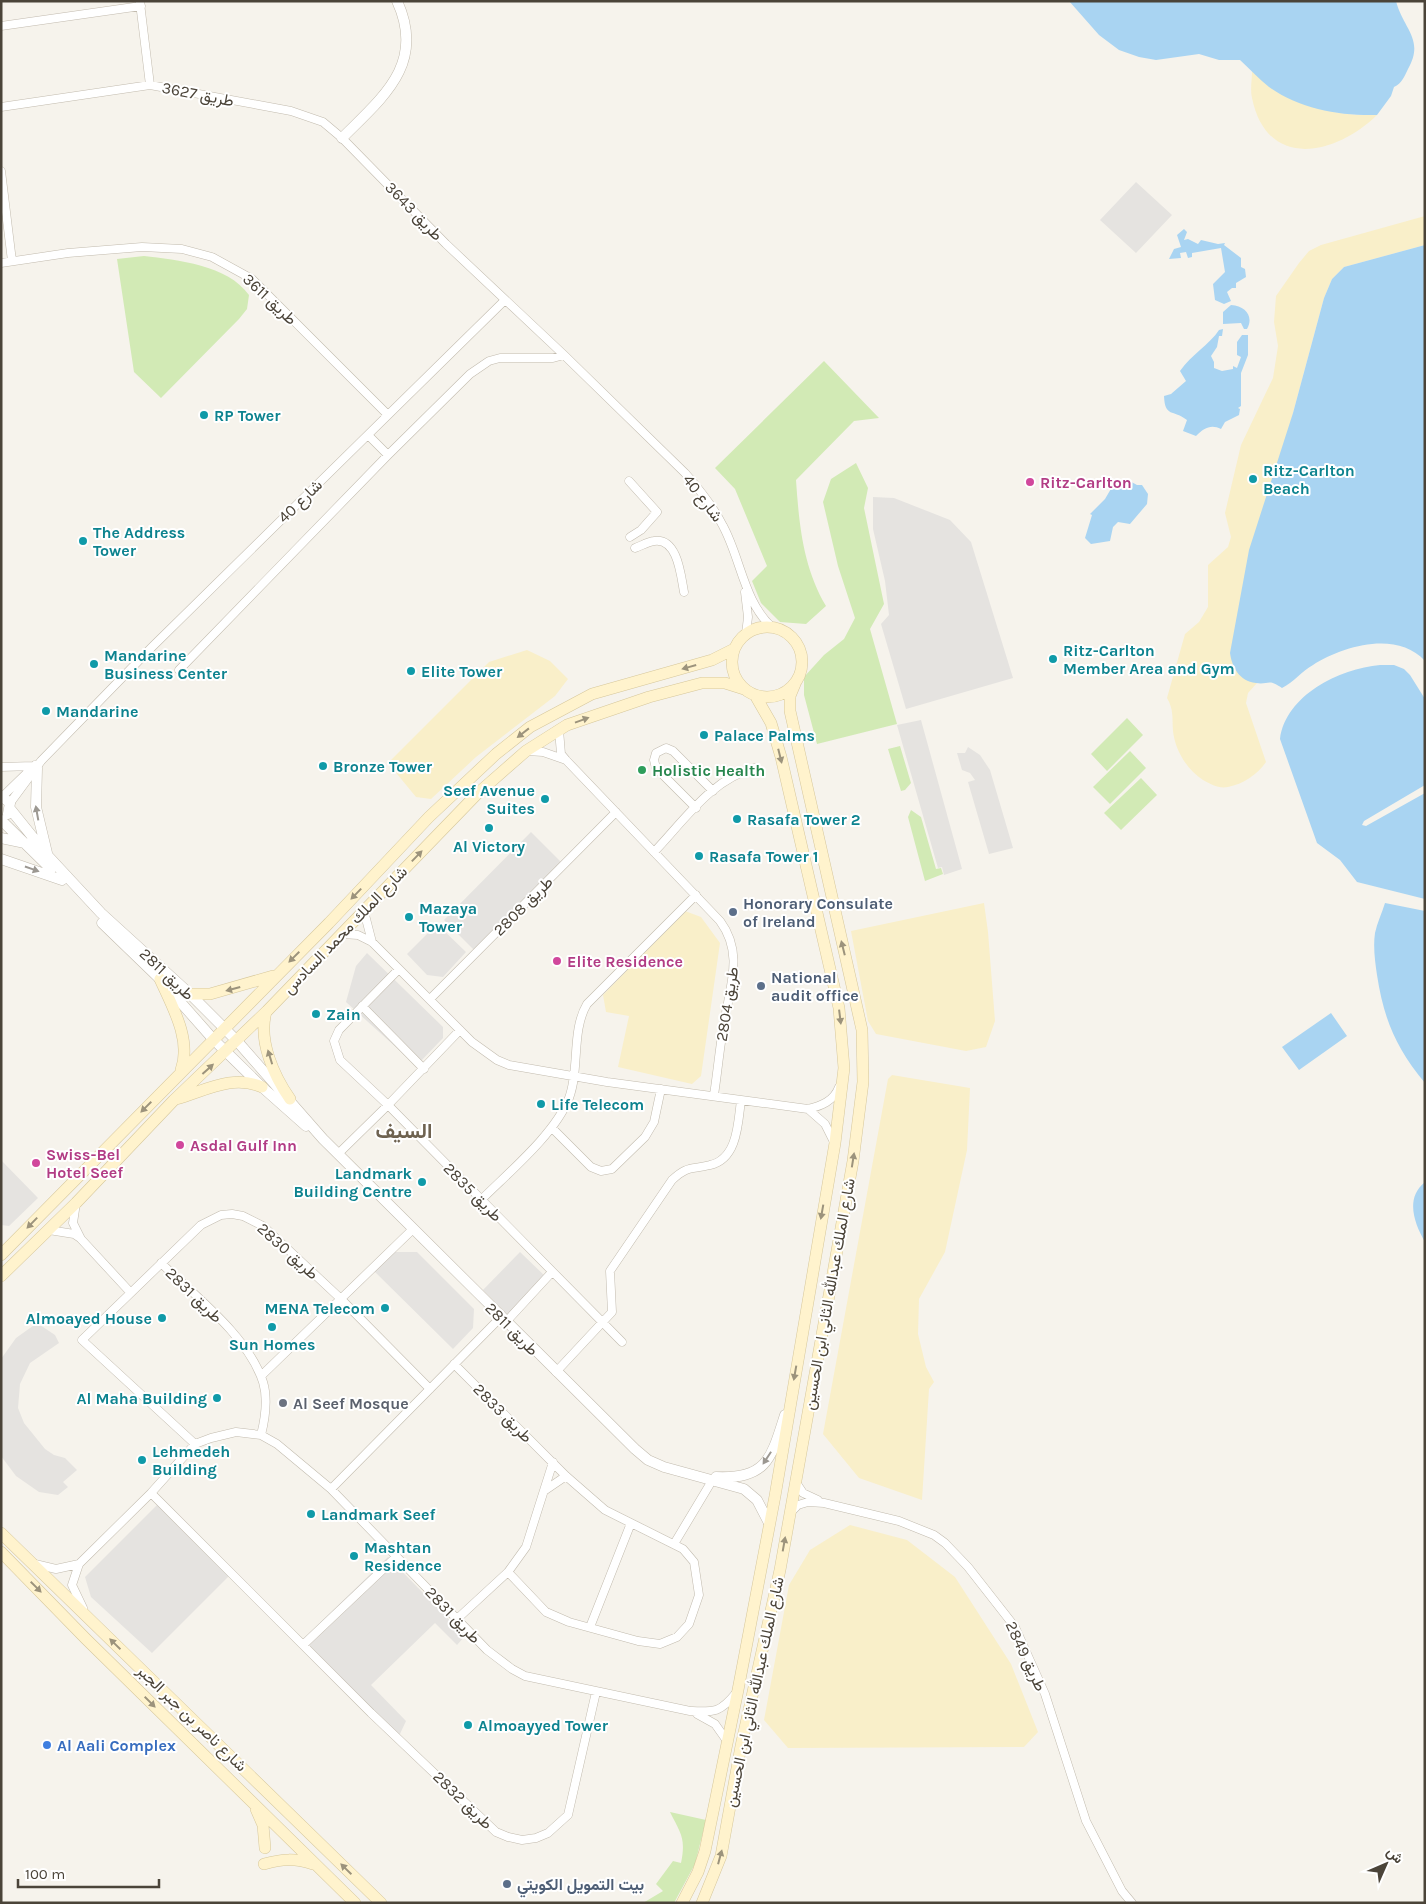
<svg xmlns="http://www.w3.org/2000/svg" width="1426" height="1904" font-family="Karla,Vazirmatn,sans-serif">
  <rect width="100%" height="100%" fill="#f6f3ec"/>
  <!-- green -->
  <path fill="#d2eab5" d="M144,256c33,4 84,9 105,39l-2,14 -8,10 -78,79 -27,-26 -17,-113z
    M824,361l55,57 -25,3 -58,59c3,44 7,87 30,126l-20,18 -26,-2 -19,-19 -9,-22 15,-15 -32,-77 -20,-21z
    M856,463l12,25 -4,20 20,96 -14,25 27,95 -80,20 -13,-49v-18l20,-22 20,-16 11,-21 -17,-52 -15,-64 8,-23z
    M1127,718l16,17 -36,36 -16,-17z
    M900,746l11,37 -6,7 -4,1 -13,-42z
    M1130,751l16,17 -36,36 -17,-17z
    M1141,778l16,17 -36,35 -17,-17z
    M911,810l10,7 15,52 5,-1 2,6 -18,7 -17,-64z
    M670,1812l36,8 -11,44 -21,39h-31l20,-12 -7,-7 17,-23 8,2c5,-25 0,-29 -11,-51z"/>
  <!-- sand -->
  <path fill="#f9efc9" d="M1252,71c35,33 77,45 125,44 -41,40 -110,56 -125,-17 -2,-8 0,-18 0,-27z
    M1425,216v29l-81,22 -12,12 -8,19 -31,115 -51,264 15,6 -9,10 -2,10 20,59c-9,13 -23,22 -38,25 -9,2 -18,-3 -25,-7 -16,-10 -28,-30 -30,-49 -1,-13 1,-21 -6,-33l18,-64 14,-12 9,-15v-42l20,-18 3,-10 -6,-24 16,-68 32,-67 5,-32 -4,-24 2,-26 23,-33 10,-12 12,-6z
    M527,650l23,11 18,18 -13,17 -79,61 -45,42 -15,-2 -28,-34 101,-101z
    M984,903l4,29 7,89 -9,26 -20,4 -90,-17 -8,-13 -17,-90z
    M685,911l16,6 19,26 -19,133 -9,8 -74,-17 11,-51 -23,-4 -3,-17z
    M892,1075l78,13 -3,62 -22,102 -26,47 -1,35 8,33 8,15 -5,7 -7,111 -63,-22 -36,-44 65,-355z
    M850,1525l57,15 48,37 56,87 27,68 -14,15 -236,1 -24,-28 25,-135 21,-35z"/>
  <!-- parking -->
  <path fill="#e5e3e0" d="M1136,182l36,33 -36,38 -36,-33z
    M873,497l21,1 56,22 21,22 42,136 -107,31 -25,-85 8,-9 -4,-34 -12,-52z
    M921,720l41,149 -18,6 -2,-8 -4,1 -41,-143z
    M968,747l12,8 10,15 23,78 -24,6 -21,-72 7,-2 -5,-7 -8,-3 -5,-17h8z
    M531,832l30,30 -87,88 -30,-30z
    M437,924l29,28 -23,25 -16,-2 -20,-21z
    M367,953l76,74v11l-24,25 -9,-3 -64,-58 10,-36z
    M1,1160l37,38 -29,28 -8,-1z
    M394,1252h23l57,57 -1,19 -20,21 -79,-78z
    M520,1252l27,26 -37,39 -27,-27z
    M37,1323l18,12 4,8 -29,20 -10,21 -2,24 6,15 21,26 9,6 11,3 12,12 -14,12 5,5 -10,8 -19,-3 -23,-16 -15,-20v-97l15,-21z
    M159,1503l71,72 -78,78 -61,-56 -6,-20z
    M388,1557l77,79 -8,9 -22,-22 -64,62 35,36 -7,15 -97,-96z"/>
  <!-- water -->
  <path fill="#a9d4f2" d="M1069,1h327c7,28 29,38 12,68 -4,8 -6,14 -14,18l-3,9 -14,19c-37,1 -77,-6 -108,-28 -10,-8 -19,-18 -29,-27h-21l-20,-6 -43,6 -17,-3 -20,-7 -20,-15z
    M1184,229l3,3 -3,8 4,-1 10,5 3,-4 17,4 7,-1 -1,2 17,13v9l4,2 1,8 -10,6v5h-4l-5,4 4,9 -7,3 -9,-4 -2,-16 12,-12 -4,-24 -29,5v4l-4,1 -2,-6 -6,1 1,5 -12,1 5,-10 7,-2 -4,-12z
    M1425,245v416c-28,-31 -82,-15 -112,4 -11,6 -19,17 -31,23 -14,-10 -13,-3 -26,-5 -17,-2 -24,-16 -26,-30l19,-103 44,-137 31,-115 8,-19 12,-12z
    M1231,305c15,1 23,12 16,24h-3l-3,-6 -18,1v-12z
    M1223,329l-1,7h-3l-2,11 -6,9 3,6v6l8,3 11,-2v-3l4,2 4,-11 -4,-2v-13l5,-7h6v20l-7,18v33l-3,2 2,1 -1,6 -14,7 -4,7c-10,-5 -17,-1 -25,7l-13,-5 4,-11c-14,-11 -22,-2 -23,-24l7,-2 15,-13 -6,-10c11,-16 30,-27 39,-41z
    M1126,479l11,6h5l6,9 -1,10 -17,20 -12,-2 -5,5 -3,14 -19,3 -6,-6 7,-23 -2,-1 15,-15 10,-17z
    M1380,665h14l10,4 6,6 15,24v86l-61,36 -2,4 4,1 59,-33v106l-68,-17 -17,-22 -23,-17 -37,-104c6,-44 59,-70 100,-74z
    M1385,903l40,8v172c-29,-35 -41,-63 -48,-108 -2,-13 -4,-29 -2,-42 2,-10 7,-20 10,-30z
    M1331,1013l16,23 -48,34 -17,-23z
    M1425,1182v60c-11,-19 -20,-44 0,-60z"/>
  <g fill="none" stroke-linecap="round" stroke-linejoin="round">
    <defs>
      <path id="minor" d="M140,3l10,82
        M1,26l140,-20
        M1,107l149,-22 141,26 32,11 19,16 104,106 118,111 121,118c15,17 28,33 38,53 18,33 21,77 50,102
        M1,171l11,90
        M1,263l67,-10 74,-6 40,2 30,8 40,22 136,136
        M368,435l20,20
        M629,481l28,31 -16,18 -11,7
        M635,548c6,-2 12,-6 19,-7 24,-4 27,36 30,51
        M745,592l3,25 -2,17
        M179,670l209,-215 82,-81 19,-13 11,-3h53l11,-3
        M559,730l2,24 5,6 154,161c23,31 11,62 5,97 -5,25 -7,51 -11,77
        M527,751l16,1 23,8
        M1,767l32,-1
        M3,796l32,-31
        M10,803l31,-42 111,-114 353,-347
        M696,808l-40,-40 -2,-8 2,-7 10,-5 7,3 40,40
        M654,852c29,-30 58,-74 101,-84
        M364,911l8,31
        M342,934l16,1 14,7 100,100 25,18 12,5 98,17 201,27c13,-3 26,-8 31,-22
        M399,969l-60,61 -5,11 6,19 48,45 234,237
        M430,999l186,-187
        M362,1006l62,63
        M808,1109l17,15 9,18
        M552,1128l39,39 10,4 11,-2 33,-32 9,-15 7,-33
        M338,1154l50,-49 72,-75
        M481,1200c27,-27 74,-66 88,-102 11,-29 2,-67 18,-94l109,-109
        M76,1203l-3,20 8,16 49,53
        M49,1230l25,4 6,4
        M161,1263c34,33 87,73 102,119 5,16 2,37 -2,53
        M505,1323l47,-51
        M454,1364l112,112 39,34 78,39 11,13 5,33 -10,29 -12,13 -17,7 -22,-3 -69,-19 -23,-10 -38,-40
        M556,1372l56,-60 -2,-41 62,-91c16,-15 19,-10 38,-15 28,-6 28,-43 31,-65
        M261,1376l151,-146
        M195,1444l-113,-104 119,-115 20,-10 11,-1 11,2 20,10 78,73 89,90
        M795,1481l8,12 15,7
        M331,1489l169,-171
        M544,1491l22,-15
        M151,1493l220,220 125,119 12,5 14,3 14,-2 12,-5 20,-18 28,-123
        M791,1512l7,-7 10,-3 16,1 75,18 35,14 11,8 23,24 47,60 30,67 41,127 36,70 10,12
        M674,1544l39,-65
        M35,1564l21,5 23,-5
        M83,1608l-11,-23 7,-21 72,-71 44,-49 16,-6 25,-6 25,3 16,9 54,45 156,161 25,19 13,7 165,35c24,1 30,2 46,-18
        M457,1619l51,-47 18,-25 27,-85
        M590,1627l41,-104
        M303,1645l93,-88
        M697,1714l18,10 12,17"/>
      <path id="tertiary" d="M342,138c41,-41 84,-74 55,-137
        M37,768l-1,39 11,46
        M1,796l9,7 -2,11
        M11,810l37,46 53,57 89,81 47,47 86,98 312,310 13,11 16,7 80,22 13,11 12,23
        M1,820l50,49
        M1,838l24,5
        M1,859l61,21
        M102,923l58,56 53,60 49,48 44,39
        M716,1477c51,2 55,-18 69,-62"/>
      <path id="secondary" d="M732 662a35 35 0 1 1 70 0a35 35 0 1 1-70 0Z
        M160,979c12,27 32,61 21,91
        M190,994h20l63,-18
        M266,1012c-8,29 8,64 24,87
        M176,1099c29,-8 56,-25 86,-12
        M1,1255l328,-332 100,-106 67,-63 34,-27 62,-33 120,-34 22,-11
        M1,1276l75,-73 98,-103 93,-89 210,-217 49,-43 41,-26 82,-28 53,-14h23l19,6
        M1,1533l380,370
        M1,1552l85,87 269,264
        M256,1809l7,16 2,23
        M264,1864c18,-5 31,-6 49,0
        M682,1903l16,-31 7,-21 33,-161 37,-194 60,-353 9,-75 -5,-60 -58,-251 -10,-34 -16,-28
        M702,1903l19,-47 20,-110 39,-176 73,-409 10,-79 -1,-52 -72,-319v-15l5,-12"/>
    </defs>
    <!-- minor casing -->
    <use href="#minor" stroke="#c2bbae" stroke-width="9"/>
    <!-- tertiary casing -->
    <use href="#tertiary" stroke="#c2bbae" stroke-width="11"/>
    <!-- secondary casing -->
    <use href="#secondary" stroke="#d6c79b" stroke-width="12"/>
    <!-- minor -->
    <use href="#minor" stroke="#fff" stroke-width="8"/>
    <!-- tertiary -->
    <use href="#tertiary" stroke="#fff" stroke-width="10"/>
    <!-- secondary -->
    <use href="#secondary" stroke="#fff3cd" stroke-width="11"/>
  </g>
  <!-- one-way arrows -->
  <defs><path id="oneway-solid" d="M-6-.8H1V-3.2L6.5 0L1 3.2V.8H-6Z" transform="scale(1.25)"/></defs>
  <g fill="#9c937c">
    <use href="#oneway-solid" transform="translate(689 667) rotate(164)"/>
    <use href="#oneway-solid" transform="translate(582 720) rotate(-20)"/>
    <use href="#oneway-solid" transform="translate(523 733) rotate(142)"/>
    <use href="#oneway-solid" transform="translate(780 756) rotate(76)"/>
    <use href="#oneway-solid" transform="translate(417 856) rotate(-46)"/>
    <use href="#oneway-solid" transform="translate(356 894) rotate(134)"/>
    <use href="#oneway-solid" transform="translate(843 948) rotate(-104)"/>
    <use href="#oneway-solid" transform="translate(294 957) rotate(135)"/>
    <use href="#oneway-solid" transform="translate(233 989) rotate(165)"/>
    <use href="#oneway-solid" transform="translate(840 1017) rotate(83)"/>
    <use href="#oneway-solid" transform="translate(270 1057) rotate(-107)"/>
    <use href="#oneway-solid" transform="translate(208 1069) rotate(-42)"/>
    <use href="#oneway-solid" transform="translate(146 1107) rotate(135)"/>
    <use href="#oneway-solid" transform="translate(853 1160) rotate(-81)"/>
    <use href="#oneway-solid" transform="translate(822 1212) rotate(100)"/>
    <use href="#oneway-solid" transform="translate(32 1223) rotate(134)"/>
    <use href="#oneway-solid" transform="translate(795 1373) rotate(100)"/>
    <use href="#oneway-solid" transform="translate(784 1544) rotate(-80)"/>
    <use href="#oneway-solid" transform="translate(36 1587) rotate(45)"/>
    <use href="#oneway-solid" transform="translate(115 1644) rotate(-136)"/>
    <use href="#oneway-solid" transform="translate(150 1702) rotate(45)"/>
    <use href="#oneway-solid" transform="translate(720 1857) rotate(-75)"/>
    <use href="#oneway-solid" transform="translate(346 1869) rotate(-136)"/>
  </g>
  <g fill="#9c9892">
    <use href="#oneway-solid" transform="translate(37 813) rotate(-100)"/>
    <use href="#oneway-solid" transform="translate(32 869) rotate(19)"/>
    <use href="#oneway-solid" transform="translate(767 1458) rotate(123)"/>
  </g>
  <!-- markers -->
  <g fill="#0f9aa8" stroke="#fff" stroke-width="2">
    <circle cx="204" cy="415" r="5"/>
    <circle cx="1253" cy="479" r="5"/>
    <circle cx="83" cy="541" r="5"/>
    <circle cx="1053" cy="659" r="5"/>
    <circle cx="94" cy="664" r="5"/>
    <circle cx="411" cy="671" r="5"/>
    <circle cx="46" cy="711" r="5"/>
    <circle cx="704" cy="735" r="5"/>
    <circle cx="323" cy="766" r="5"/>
    <circle cx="545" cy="799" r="5"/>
    <circle cx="737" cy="819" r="5"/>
    <circle cx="489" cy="828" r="5"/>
    <circle cx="699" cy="856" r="5"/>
    <circle cx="409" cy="917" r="5"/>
    <circle cx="316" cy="1014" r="5"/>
    <circle cx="541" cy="1104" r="5"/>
    <circle cx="422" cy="1182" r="5"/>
    <circle cx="385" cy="1308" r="5"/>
    <circle cx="162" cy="1318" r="5"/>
    <circle cx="272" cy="1327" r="5"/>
    <circle cx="217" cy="1398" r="5"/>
    <circle cx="142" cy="1460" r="5"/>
    <circle cx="311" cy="1514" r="5"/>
    <circle cx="354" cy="1556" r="5"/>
    <circle cx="468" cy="1725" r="5"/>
  </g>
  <g fill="#d1479c" stroke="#fff" stroke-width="2">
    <circle cx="1030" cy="482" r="5"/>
    <circle cx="557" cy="961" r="5"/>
    <circle cx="180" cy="1145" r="5"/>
    <circle cx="36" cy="1163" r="5"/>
  </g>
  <circle fill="#2e9e5b" stroke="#fff" stroke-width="2" cx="642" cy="770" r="5"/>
  <g fill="#5c6f8a" stroke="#fff" stroke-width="2">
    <circle cx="733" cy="912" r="5"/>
    <circle cx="761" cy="986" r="5"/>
    <circle cx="507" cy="1884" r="5"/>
  </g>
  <circle fill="#6b7280" stroke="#fff" stroke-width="2" cx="283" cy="1403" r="5"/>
  <circle fill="#3f7fe0" stroke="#fff" stroke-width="2" cx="47" cy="1745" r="5"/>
  <g text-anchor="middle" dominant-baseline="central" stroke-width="4" stroke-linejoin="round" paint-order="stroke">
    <!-- street labels -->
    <g font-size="16" fill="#4b4439" stroke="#fff">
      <text transform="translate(198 94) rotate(11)">طريق 3627</text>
      <text transform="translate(414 211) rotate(46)">طريق 3643</text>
      <text transform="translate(270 299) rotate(43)">طريق 3611</text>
      <text transform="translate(703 498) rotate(53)">شارع 40</text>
      <text transform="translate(300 501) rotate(-44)">شارع 40</text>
      <text transform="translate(523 906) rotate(-45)">طريق 2808</text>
      <text transform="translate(345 930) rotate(-46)">شارع الملك محمد السادس</text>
      <text transform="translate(167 974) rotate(43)">طريق 2811</text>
      <text transform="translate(727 1004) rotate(-81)">طريق 2804</text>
      <text transform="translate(473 1192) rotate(45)">طريق 2835</text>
      <text transform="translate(288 1251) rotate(42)">طريق 2830</text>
      <text transform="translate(829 1294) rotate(-80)">شارع الملك عبدالله الثاني ابن الحسين</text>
      <text transform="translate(194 1295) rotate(44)">طريق 2831</text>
      <text transform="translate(512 1329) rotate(45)">طريق 2811</text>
      <text transform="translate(503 1413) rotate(45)">طريق 2833</text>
      <text transform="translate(453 1615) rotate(46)">طريق 2831</text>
      <text transform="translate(1026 1656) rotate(65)">طريق 2849</text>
      <text transform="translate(754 1692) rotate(-78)">شارع الملك عبدالله الثاني ابن الحسين</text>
      <text transform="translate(192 1718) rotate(44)">شارع ناصر بن جبر الجبر</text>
      <text transform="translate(463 1800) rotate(44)">طريق 2832</text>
    </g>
    <!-- culture labels -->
    <g font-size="16" font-weight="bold" fill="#0d838f" stroke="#fff" text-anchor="start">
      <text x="214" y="415">RP Tower</text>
      <text x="1263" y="470">Ritz-Carlton<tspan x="1263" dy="18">Beach</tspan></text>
      <text x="93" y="532">The Address<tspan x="93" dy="18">Tower</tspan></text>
      <text x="1063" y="650">Ritz-Carlton<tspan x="1063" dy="18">Member Area and Gym</tspan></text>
      <text x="104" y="655">Mandarine<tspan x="104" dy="18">Business Center</tspan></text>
      <text x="421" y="671">Elite Tower</text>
      <text x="56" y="711">Mandarine</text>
      <text x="714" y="735">Palace Palms</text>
      <text x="333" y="766">Bronze Tower</text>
      <text x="535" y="790" text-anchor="end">Seef Avenue<tspan x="535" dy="18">Suites</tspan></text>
      <text x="747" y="819">Rasafa Tower 2</text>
      <text x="489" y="846" text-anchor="middle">Al Victory</text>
      <text x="709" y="856">Rasafa Tower 1</text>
      <text x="419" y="908">Mazaya<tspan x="419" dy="18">Tower</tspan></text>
      <text x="326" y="1014">Zain</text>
      <text x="551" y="1104">Life Telecom</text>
      <text x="412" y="1173" text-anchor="end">Landmark<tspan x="412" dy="18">Building Centre</tspan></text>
      <text x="375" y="1308" text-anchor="end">MENA Telecom</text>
      <text x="152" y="1318" text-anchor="end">Almoayed House</text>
      <text x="272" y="1344" text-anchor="middle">Sun Homes</text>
      <text x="207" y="1398" text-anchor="end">Al Maha Building</text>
      <text x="152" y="1451">Lehmedeh<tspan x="152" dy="18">Building</tspan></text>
      <text x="321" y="1514">Landmark Seef</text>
      <text x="364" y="1547">Mashtan<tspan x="364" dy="18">Residence</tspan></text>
      <text x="478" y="1725">Almoayyed Tower</text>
    </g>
    <!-- hotel labels -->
    <g font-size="16" font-weight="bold" fill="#b23c85" stroke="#fff" text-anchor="start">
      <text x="1040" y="482">Ritz-Carlton</text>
      <text x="567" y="961">Elite Residence</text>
      <text x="190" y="1145">Asdal Gulf Inn</text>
      <text x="46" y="1154">Swiss-Bel<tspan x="46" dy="18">Hotel Seef</tspan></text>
    </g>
    <!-- leisure labels -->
    <g font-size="16" font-weight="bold" fill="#27864d" stroke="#fff" text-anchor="start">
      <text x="652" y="770">Holistic Health</text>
    </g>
    <!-- service labels -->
    <g font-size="16" font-weight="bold" fill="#4e5e75" stroke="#fff" text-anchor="start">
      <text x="743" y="903">Honorary Consulate<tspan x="743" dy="18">of Ireland</tspan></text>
      <text x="771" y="977">National<tspan x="771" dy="18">audit office</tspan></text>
      <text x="517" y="1884">بيت التمويل الكويتي</text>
    </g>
    <!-- worship labels -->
    <g font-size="16" font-weight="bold" fill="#5b616d" stroke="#fff" text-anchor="start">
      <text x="293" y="1403">Al Seef Mosque</text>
    </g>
    <!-- shop labels -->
    <g font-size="16" font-weight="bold" fill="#366cbe" stroke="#fff" text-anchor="start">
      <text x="57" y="1745">Al Aali Complex</text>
    </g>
    <!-- district labels -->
    <g font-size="21" font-weight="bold" fill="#6e6250" stroke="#fff">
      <text x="404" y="1131">السيف</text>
    </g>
  </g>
  <!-- border -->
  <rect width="1426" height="1904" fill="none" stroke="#4b4439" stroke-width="5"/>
  <!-- north arrow -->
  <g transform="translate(1386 1864) rotate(45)" stroke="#ffffff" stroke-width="4" paint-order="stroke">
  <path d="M0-4L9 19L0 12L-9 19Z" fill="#4b4439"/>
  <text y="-8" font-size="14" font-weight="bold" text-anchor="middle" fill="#4b4439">ش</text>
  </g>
  <!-- scale -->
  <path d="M18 1879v8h141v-8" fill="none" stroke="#4b4439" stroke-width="2.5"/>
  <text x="25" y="1879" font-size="15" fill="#4b4439" stroke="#ffffff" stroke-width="4" paint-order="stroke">100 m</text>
</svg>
